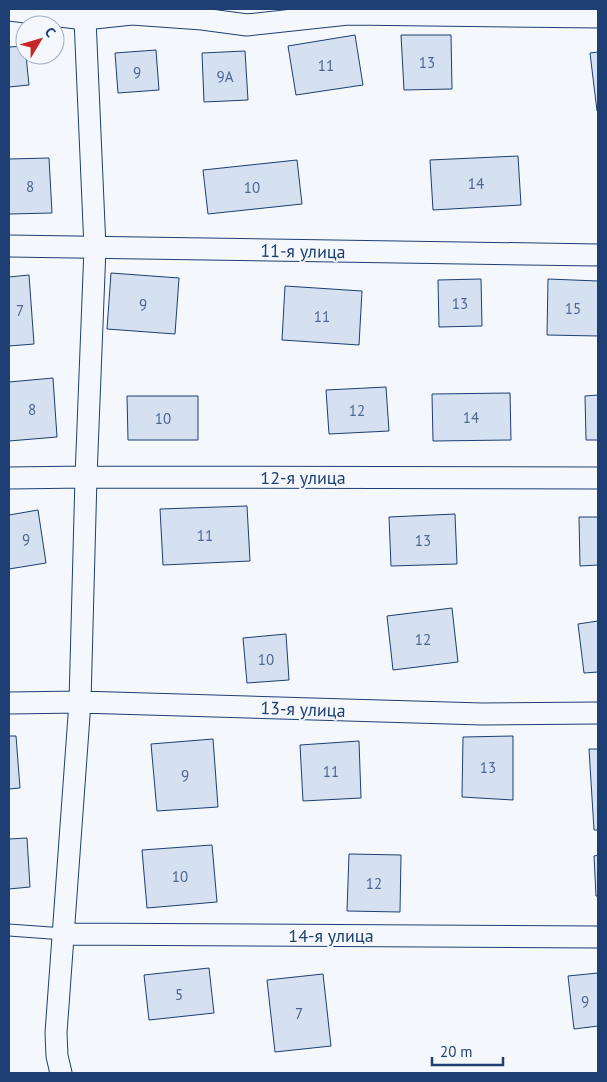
<svg xmlns="http://www.w3.org/2000/svg" width="607" height="1082" font-family="'PT Sans',sans-serif">
  <rect width="100%" height="100%" fill="#f4f7fb"/>
  <!-- building -->
  <path fill="#d5e0f0" stroke="#1d3f73" d="M355,35l8,50 -67,10 -8,-49z
    M401,35h50l1,54 -48,1z
    M25,46l4,39 -20,2v-40z
    M156,50l3,40 -41,3 -3,-40z
    M245,51l3,49 -44,2 -2,-49z
    M598,52v59h-1l-7,-58z
    M518,156l3,49 -88,5 -3,-50z
    M49,158l3,55 -43,1v-55z
    M297,160l5,44 -94,10 -5,-44z
    M111,273l68,5 -4,56 -68,-5z
    M29,275l5,69 -25,2v-69z
    M481,279l1,47 -43,1 -1,-47z
    M548,279l50,2v55l-51,-1z
    M285,286l77,5 -3,54 -77,-5z
    M53,378l4,59 -48,4v-59z
    M386,387l3,44 -60,3 -3,-44z
    M510,393l1,47 -78,1 -1,-47z
    M598,395v45h-12l-1,-44z
    M127,396h71v44h-70z
    M247,506l3,55 -87,4 -3,-56z
    M38,510l8,53 -37,6v-54z
    M455,514l2,50 -66,2 -2,-49z
    M579,517h19v48l-18,1z
    M452,608l6,54 -65,8 -6,-54z
    M598,621v51l-14,1 -6,-49z
    M286,634l3,46 -42,3 -4,-45z
    M9,736h7l4,52 -11,1z
    M513,736v64l-51,-3 1,-60z
    M213,739l5,68 -61,4 -6,-67z
    M359,741l2,57 -58,3 -3,-56z
    M589,749h9v81h-4z
    M27,838l3,49 -21,2v-50z
    M212,845l5,57 -70,6 -5,-58z
    M349,854l52,1 -1,57 -53,-1z
    M598,855v41h-2l-2,-40z
    M209,968l5,45 -65,7 -5,-45z
    M598,973v53l-24,3 -6,-53z
    M323,974l8,72 -56,6 -8,-72z"/>
  <g fill="none" stroke-linecap="round" stroke-linejoin="round">
    <defs>
      <path id="lane" d="M9,930l55,4"/>
      <path id="street" d="M9,10l76,9 47,-5 70,5 45,6 101,-11 250,3
        M9,246l589,9
        M9,478l77,-1 512,1
        M9,703l71,-1 402,12 116,-1
        M64,934l534,3
        M61,1073l-4,-17 -1,-23 24,-331 6,-225 9,-229 -10,-229v-10"/>
    </defs>
    <!-- lane casing -->
    <use href="#lane" stroke="#1d3f73" stroke-width="13"/>
    <!-- street casing -->
    <use href="#street" stroke="#1d3f73" stroke-width="23"/>
    <!-- lane -->
    <use href="#lane" stroke="#f4f7fb" stroke-width="11"/>
    <!-- street -->
    <use href="#street" stroke="#f4f7fb" stroke-width="21"/>
  </g>
  <g text-anchor="middle" dominant-baseline="central" stroke-width="4" stroke-linejoin="round" paint-order="stroke">
    <!-- number labels -->
    <g font-size="15" fill="#4b6792">
      <text x="427" y="62">13</text>
      <text x="326" y="65">11</text>
      <text x="137" y="72">9</text>
      <text x="225" y="76">9А</text>
      <text x="476" y="183">14</text>
      <text x="30" y="186">8</text>
      <text x="252" y="187">10</text>
      <text x="460" y="303">13</text>
      <text x="143" y="304">9</text>
      <text x="573" y="308">15</text>
      <text x="20" y="310">7</text>
      <text x="322" y="316">11</text>
      <text x="32" y="409">8</text>
      <text x="357" y="410">12</text>
      <text x="471" y="417">14</text>
      <text x="163" y="418">10</text>
      <text x="205" y="535">11</text>
      <text x="26" y="539">9</text>
      <text x="423" y="540">13</text>
      <text x="423" y="639">12</text>
      <text x="266" y="659">10</text>
      <text x="488" y="767">13</text>
      <text x="331" y="771">11</text>
      <text x="185" y="775">9</text>
      <text x="180" y="876">10</text>
      <text x="374" y="883">12</text>
      <text x="179" y="994">5</text>
      <text x="585" y="1001">9</text>
      <text x="299" y="1013">7</text>
    </g>
    <!-- street labels -->
    <g font-size="18" fill="#1d3f73" stroke="#f4f7fb">
      <text transform="translate(303 251) rotate(1)">11-я улица</text>
      <text x="303" y="477">12-я улица</text>
      <text transform="translate(303 709) rotate(2)">13-я улица</text>
      <text x="331" y="935">14-я улица</text>
    </g>
  </g>
  <!-- border -->
  <rect width="607" height="1082" fill="none" stroke="#1d3f73" stroke-width="20"/>
  <!-- north arrow -->
  <g transform="translate(40 40) rotate(52)"><circle r="24" fill="#f4f7fb" stroke="#9eadc5"/>
  <path d="M0-4L9 19L0 12L-9 19Z" fill="#c62828"/>
  <text y="-8" font-size="14" font-weight="bold" text-anchor="middle" fill="#1d3f73">С</text>
  </g>
  <!-- scale -->
  <path d="M432 1057v8h71v-8" fill="none" stroke="#1d3f73" stroke-width="2.5"/>
  <text x="440" y="1057" font-size="15" fill="#1d3f73" stroke="#f4f7fb" stroke-width="4" paint-order="stroke">20 m</text>
</svg>
